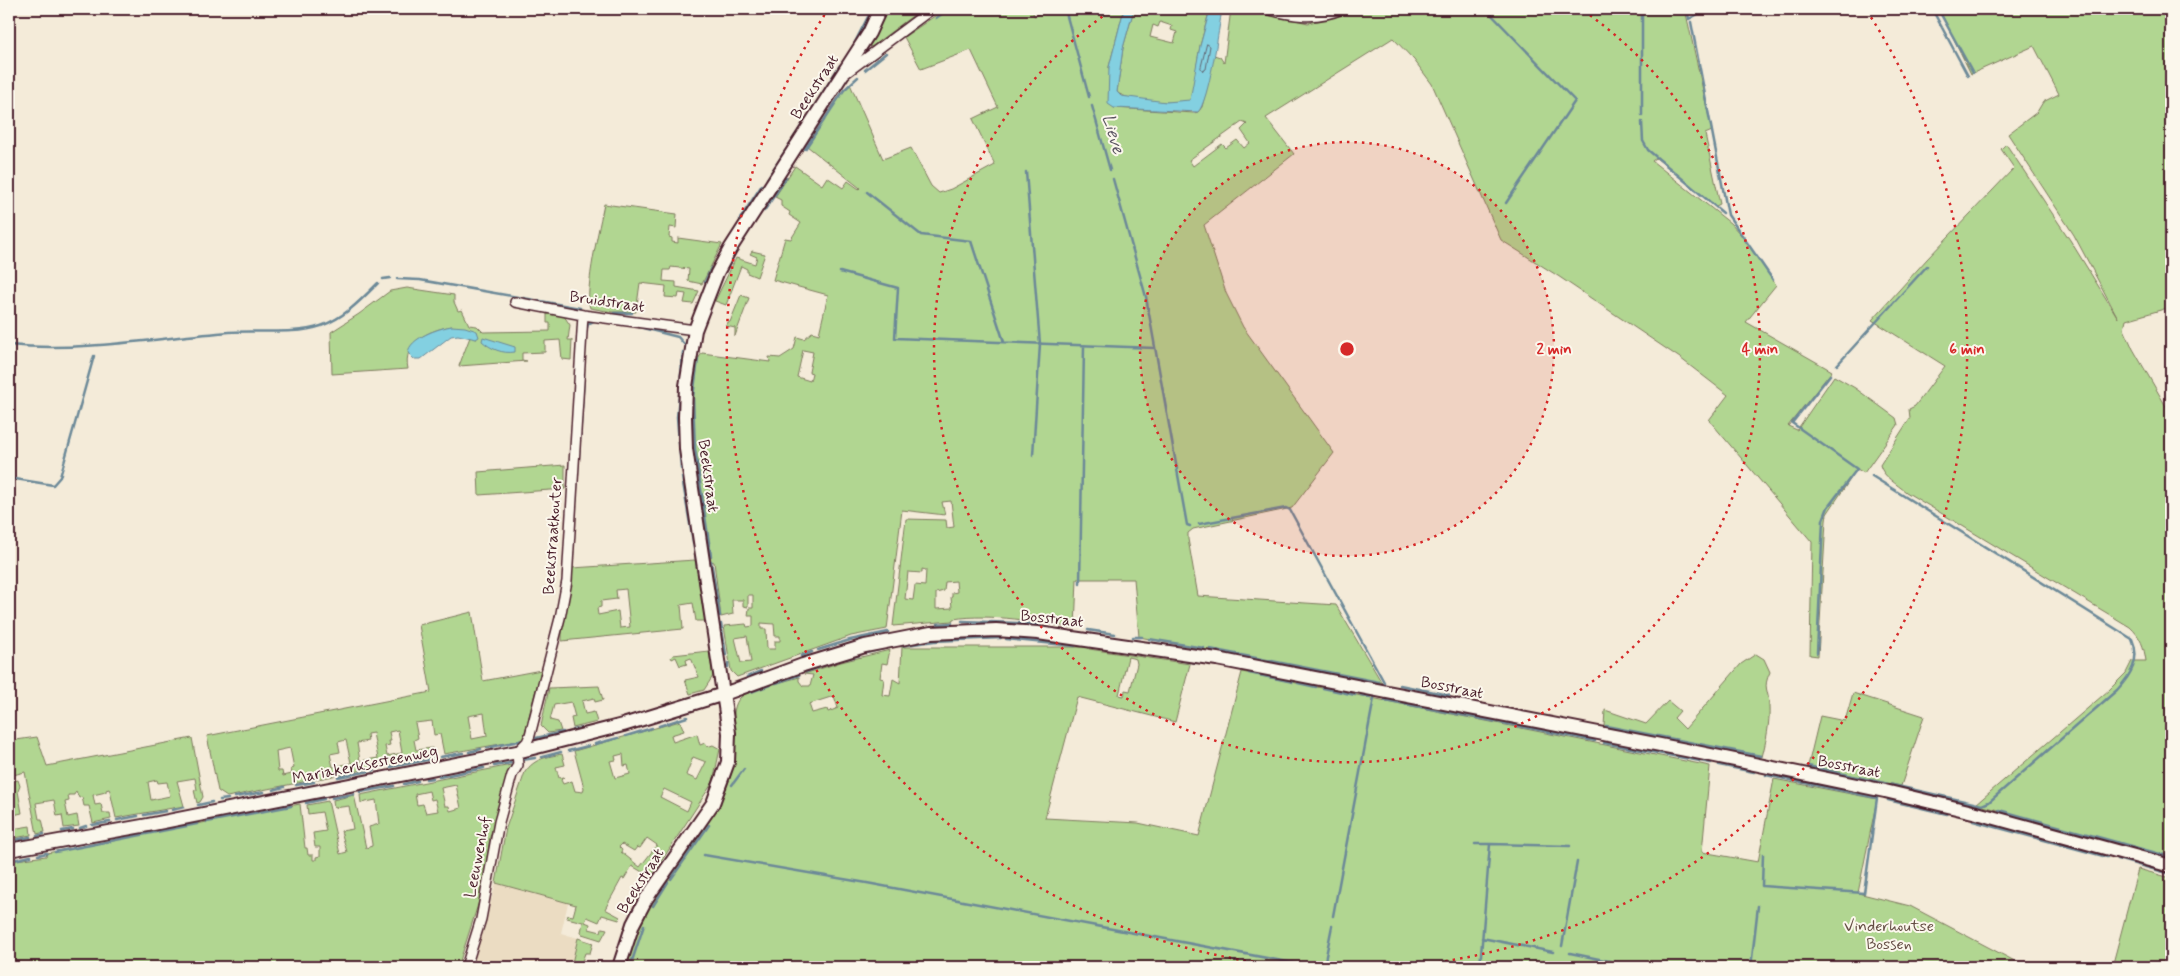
<svg xmlns="http://www.w3.org/2000/svg" width="2180" height="976" font-family="Mynerve,sans-serif">
  <rect width="100%" height="100%" fill="#f4ebd9"/>
  <filter id="ink" filterUnits="userSpaceOnUse"><feTurbulence type="fractalNoise" baseFrequency=".02" numOctaves="2"/><feDisplacementMap in="SourceGraphic" scale="10" xChannelSelector="R" yChannelSelector="G"/><feConvolveMatrix kernelMatrix="1 2 1 2 8 2 1 2 1" color-interpolation-filters="sRGB"/></filter>
  <g filter="url(#ink)">
    <!-- built -->
    <path fill="#ebdcc2" d="M496,883l72,20 -7,30 17,5 -7,29h-24l-9,-2 -1,2h-65z"/>
    <!-- green -->
    <path fill="#b1d691" stroke="#7e7a5e" fill-rule="evenodd" d="M886,9h25l4,5 -44,33 -2,-2z
      M945,9h87l2,7 4,-1 -1,-6h87l-15,58 5,41 80,5 4,-1 4,-5 12,-52 6,2 4,6 7,-54h17l60,14 45,-11 4,-3h328l27,122 -7,3 15,70 -4,2 -60,-48 -4,3 78,62 14,15 32,47 -30,37 86,49 -44,55 9,4 37,-54 21,12 41,30 2,7 -34,48 -7,-4 -30,45 -1,7 -8,135 -8,-1 2,-113 -103,-122 19,-25 -48,-37 -122,-82 -57,-36 -69,-156 -18,-24 -21,-22 -127,80 28,36 -90,71 22,68 17,34 91,126 -42,55 -99,21 -5,4v6l10,57 138,9 46,78 -243,-46 -5,-58h-57l-2,49c-39,-6 -82,-15 -122,-9l-1,2 -59,5 13,-107 40,1 1,8 7,-1 -3,-26 -9,1 3,13 -43,-5 -15,119 -36,7 -114,41 -6,-6 -7,-45 22,-2 1,3 6,-1v-10h-5l1,-8h4v-13h-5v12l-5,-1v-6h-11l1,14 -12,3 -7,-55 -3,-1 -16,-112 -2,-29v-23l5,-38 4,-6 68,9 -1,-5 11,1 14,-9 3,-12 7,2 8,-7 7,2 9,-39 -55,-15 12,-42 6,1 10,-16 -12,-8 1,-3 -9,-6v-6l-6,-3 20,-31 27,19 5,-8 16,11 5,-7 11,8 1,-1 -53,-42 37,-56 6,-6 33,75 28,-11 20,38 8,7 12,-4 44,-24 -22,-46 25,-12 -27,-57 -50,19 -17,-32zM1242,122l5,2 -6,6 9,13 -6,5 -7,-8 -11,8 -4,-4 -29,22 -4,-6zM803,350l10,2 -4,20 3,1 -2,8 -13,-4zM922,569l4,1 -1,16 -10,-1 -2,15 -8,-1 3,-27 14,1zM956,581l1,11 -5,1v4h-1l1,11 -16,1v-16l8,-2 1,-9zM761,623l13,1 1,12h5v5h-5v8h-8l-1,-20h-5zM747,636l4,26 -10,1 -6,-25z
      M1134,9h72l3,3 -9,34 -8,50 -4,6c-14,1 -62,0 -71,-10l6,-44zM1160,22l12,4 -1,4 6,2 -3,11 -24,-6 3,-12 5,2z
      M1939,9h232v298l-45,13 -2,9 9,20 38,66v443l-195,-54 133,-114 17,-17 6,-12h14c-2,-14 -5,-24 -16,-34l-224,-135c-9,-8 -23,-15 -26,-27l30,-47 -1,-9 6,-3 30,-40 -73,-46 55,-61 87,-91 -13,-19 5,-5 64,96 48,78 -44,-83 -66,-101 29,-22 6,-10 16,-8 -25,-48 -63,28z
      M604,204l73,10 -1,14 -6,-1 -1,10 3,1v4l6,1v-5l44,6 -20,40 -14,-3 1,-12 -18,-2 -1,3h-6l-1,11 13,1v5l23,4 -6,13 -9,-1 2,-9 -7,-1 -1,5 -13,-1 1,-11 -26,-3 -4,29h-24l-22,-4c-6,-16 10,-84 14,-104z
      M752,251l13,3 -8,23 -10,-4v-4l-6,-3 -15,39 -11,-4 21,-43 19,6 2,-7 -7,-3z
      M407,288l47,7v7l4,9 4,-1 7,15 8,1 6,6 67,-1v-8h-3v-12l15,2 8,12 -2,15h4l-1,20 -9,-1 -2,-19 -15,1v11l-23,1v7l5,1 -68,5 11,-29 7,2 -25,-13c-23,4 -50,16 -44,43l-76,5 -1,-42 28,-18 31,-23z
      M741,295l8,3 -14,38v-8l-9,-2 2,-4h2z
      M565,465v24l-86,6 -1,-23z
      M695,560l11,61h-10l-3,-18 -12,2 2,24 -121,12v-16l10,-57zM626,589l4,38 -10,1 -2,-17 -20,4 -1,-7 4,-1v-6l16,-2 -1,-9z
      M472,612l11,69 58,-11 -18,70 -79,14 -4,-20 -6,1 -2,-14 -17,2 3,15 -4,2 2,10 16,-2 2,8 -207,41 -9,-6 -11,-55 224,-44 -12,-67zM484,713l3,23 -15,3 -4,-23zM398,730l4,23 -15,3 -2,-10 5,-1 -1,-4h2l-2,-9zM373,733l5,25 -18,3 -3,-18 11,-2 -1,-7zM346,740l5,23 -18,4 -3,-13 10,-2 -2,-10zM290,748l4,20 -3,1 1,5 -9,2 -1,-5h-4l-2,-20z
      M902,647h187v2l101,15 -15,58 -98,-25 -32,121 93,5 61,13 43,-164 468,94 -8,86 56,10 16,-83 103,20 -19,94 52,13 116,61h-1399l12,-41 10,-19c26,-41 74,-93 84,-140 4,-18 -6,-59 8,-70 10,-9 43,-15 58,-20v4l4,5h7l3,-11 -9,-1 37,-12 49,-12 -3,14 -5,-1 -2,15 4,1 -2,16 8,1 3,-17 7,4zM1128,657l8,2 1,5 -7,27 -5,-1 -1,6 -5,-1zM834,696l4,12 -10,4 -1,-3 -15,4 -3,-9z
      M709,651l4,25 -9,14 -14,4 -5,-14 14,-3 -8,-19 -5,2 1,4 -7,2 -4,-9 -4,2 -1,-2 2,-2z
      M1756,654l8,5 6,13c-8,17 -1,17 -1,34 1,18 -3,35 -7,51l-158,-31 1,-16 41,14 22,-23 12,10 -6,7 11,11 56,-65z
      M599,686l4,14 -8,2 -1,-4 -12,3 3,13 9,-2 3,10 -24,6 -2,-10 4,-1 -4,-15 -17,3 -4,15 8,2 3,9 -13,2 -7,-7 8,-38z
      M1853,693l71,23 -23,70 -93,-20 12,-50 25,5z
      M680,721l4,10 -13,4 2,7 24,-8 3,11 5,-2 2,4 6,-2 7,4 -7,33 -62,95 -19,-11 -8,13 -2,-1 -17,31 15,8 -1,3 -17,-5 -3,7 -12,-5 -2,5 5,2 -1,5 12,3 1,-4 5,1 -6,11 -19,-6 -1,-2 2,-10 -16,-4 1,-3 5,1 3,-11 -80,-22 10,-55 19,-56c10,-14 22,-15 37,-18l3,11 -9,2 3,11 5,-1 -3,3 2,4 9,-3 3,10 8,1 1,-4 -10,-37zM623,754l1,12 4,-1 2,9 -15,4 -5,-17 6,-1 -1,-4zM693,757l13,5 -9,18 -11,-5zM664,789l27,13 -4,9 -27,-14zM647,838l10,7 -17,22 -19,-15 1,-2 -3,-3 3,-3 12,7 3,-4 3,1z
      M37,737l10,29 145,-28 11,59 -3,5 -3,1 -3,-13h3l-2,-12 -18,3 7,25 -68,12 -6,-27 -1,-2 -3,1v2l-13,3 2,10 6,-1 2,9h7l1,6 -18,4 -4,-17h-5l-2,-9 -3,1 -3,-7 -2,4h-6l1,6 -4,1 3,15 9,-2 2,11 -15,2 -2,-13 -5,1 -3,-16 -18,3 3,16h3l3,13 -8,2 -12,-62 -12,3 1,6 4,-1 2,6 -2,5 4,22 -13,3 3,13 18,-3 1,9 -22,4v-98zM157,780l1,3 9,-1 3,14 -19,4 -3,-18z
      M511,765l-21,72 -8,55 -24,75h-449v-106l37,-5 1,-3 253,-49 5,44h2l1,7h5v5h3v-3l4,-1v-9h-5l-2,-14 13,-2 -4,-19 -14,2 -1,-9 21,-4 12,53 7,-2 -6,-21 12,-2 -4,-23 -15,2 -1,-8 21,-5 12,53 6,-2v-2l-3,-17 10,-3 -3,-24 -15,3 -1,-8zM456,785l5,23 -11,3 -1,-5h-4l-4,-18zM429,791l2,9 4,-1 3,12 -12,2 -3,-9 -6,1 -2,-11z
      M2138,869l33,9v89h-59z
      M578,938l15,5 -3,10h-5l-5,14h-9z"/>
    <!-- water -->
    <path fill="#83d0e1" stroke="#6c8998" d="M1124,9h10l-11,39 -6,44 4,4 45,6 24,-2 10,-54 9,-33 -3,-4h16c-3,19 -13,92 -24,103l-84,-4 -6,-4 1,-37z
      M452,326l13,1 12,4 2,6 -3,2 -18,-4 -7,1 -30,23h-7l-6,-6c1,-15 31,-25 44,-27z
      M483,337l32,10v5c-13,2 -24,-3 -33,-11z"/>
    <g fill="none" stroke-linecap="round" stroke-linejoin="round">
      <!-- shore -->
      <path stroke="#616674" stroke-width="1" d="M1207,44l3,2 -4,23 -3,2 -2,-3z"/>
      <!-- stream -->
      <path stroke="#6c8998" stroke-width="2.5" d="M1065,9l24,88
        M1286,9l16,2
        M1486,9l89,92 -69,102
        M1642,9v106
        M1687,9l2,10 18,-10
        M1932,9l36,67
        M1938,9l35,64
        M1307,11l16,-2
        M936,18l13,-9
        M1691,22l37,193 45,65
        M852,48l20,-39
        M865,70l21,-17
        M1092,106l18,64
        M806,119l34,-54
        M1642,122l1,19 5,9 75,63
        M805,149l39,-59 14,-13
        M1026,172l14,172 -7,111
        M767,179l35,-54
        M1113,179l33,118 41,228 3,1
        M867,192l54,43 50,6 33,101
        M764,211l22,-33
        M740,219l22,-34
        M840,272l58,16 -3,50 260,10
        M383,279l7,-1
        M397,279l23,1 160,28
        M705,282l6,-14
        M614,313h18
        M635,326l43,11 6,7
        M586,332l2,-8 8,-4
        M9,345c73,7 147,-7 220,-13 27,-2 67,3 92,-6 23,-8 40,-26 57,-43
        M698,359l-5,38 2,52 16,107
        M1837,365l90,-99
        M681,469l-4,-52 6,-65
        M682,477l22,130
        M9,478l44,7 7,-8 34,-121
        M576,502l8,-127
        M1199,524l87,-16 4,2 94,172
        M711,561l9,55
        M1080,584l4,-238
        M962,621l79,3
        M721,624l5,31
        M938,624l14,-1
        M1088,630l27,4
        M1133,637h9
        M1006,639l69,7
        M1149,639l55,9
        M900,646l34,-5 67,-3
        M1092,647l52,8
        M1210,649l169,33
        M818,650l32,-10 38,-8
        M866,653l26,-6
        M1817,653l6,-133 5,-13 29,-38 -65,-46 38,-48
        M801,656l11,-4
        M1156,656l40,7
        M846,659l14,-4
        M728,663v4
        M806,672l27,-10
        M1249,673l44,9
        M747,677l14,-6
        M776,683l23,-8
        M1298,683l18,4
        M1400,685l49,10
        M1323,688l32,7
        M751,692l19,-7
        M1361,695l9,2
        M1385,700l210,41
        M659,726l28,-9
        M1606,726l155,30
        M573,730l8,-2
        M626,736l26,-8
        M536,738l27,-6
        M1604,743l107,20
        M595,744l23,-6
        M487,748l36,-8
        M568,751l20,-5
        M469,752l12,-3
        M440,757l23,-4
        M542,757l19,-5
        M522,760l13,-2
        M1719,765l35,7
        M494,766l17,-3
        M1808,766l174,39 7,-3 128,-112c14,-15 24,-31 15,-51l-260,-163
        M390,767l42,-8
        M338,777l37,-7
        M439,777l45,-9
        M426,779l7,-1
        M404,784l14,-3
        M296,785l18,-3
        M732,785l12,-16
        M273,790l11,-3
        M360,792l34,-6
        M235,797l29,-5
        M332,798l22,-4
        M220,800l8,-1
        M1888,800l59,14
        M306,803l18,-4
        M198,805l14,-3
        M172,810l12,-3
        M1999,810l172,47
        M144,815l22,-4
        M117,820l21,-4
        M1973,821l134,36
        M207,822l84,-16
        M92,825l18,-3
        M80,828l6,-2
        M62,831l11,-2
        M37,836l7,-2
        M9,841l21,-4
        M1475,844h15
        M55,852l142,-28
        M1763,854l-1,32 102,7 13,-95 -111,-23
        M38,855l9,-2
        M704,855l163,28 437,82
        M2117,859l54,15
        M9,861l22,-5
        M671,879l38,-54
        M653,906l15,-24
        M1333,916l41,-218
        M1482,938l71,14
        M1562,946l15,-84
        M1570,953l68,14
        M630,967l14,-42
        M1331,967l-7,-1 8,-40
        M1480,967l10,-123 80,2
        M1751,967l7,-61"/>
      <defs>
        <path id="street" d="M1266,9c26,7 51,11 76,0
          M846,73l86,-64
          M515,302l68,13 112,15
          M466,967l15,-48 18,-97 13,-47 6,-10 -1,-13 10,-10 3,-7 30,-117 7,-37 16,-266"/>
        <path id="secondary" d="M9,850l139,-25 369,-73 106,-27 101,-31 79,-29 62,-19 66,-13 65,-3 42,3 179,26 469,91 199,41 92,22 194,53
          M619,967l14,-43 13,-25 67,-96 15,-41 1,-29 -43,-284 -1,-32 1,-31 9,-56 22,-57 13,-24 139,-216 11,-24"/>
      </defs>
      <!-- street casing -->
      <use href="#street" stroke="#4a1f2b" stroke-width="12"/>
      <!-- secondary casing -->
      <use href="#secondary" stroke="#4a1f2b" stroke-width="16"/>
      <!-- street -->
      <use href="#street" stroke="#fbf7ec" stroke-width="9"/>
      <!-- secondary -->
      <use href="#secondary" stroke="#fbf7ec" stroke-width="12"/>
    </g>
  </g>
  <!-- distance rings -->
  <circle cx="1347" cy="349" r="207" fill="#d62828" fill-opacity=".12"/>
  <g fill="none" stroke="#d62828" stroke-width="2.5" stroke-dasharray="2.5 5">
    <circle cx="1347" cy="349" r="207"/>
    <path d="M1584 11A413 413 0 1 1 1110 11"/>
    <path d="M1298 967A620 620 0 0 1 827 11M1867 11A620 620 0 0 1 1396 967"/>
  </g>
  <g text-anchor="middle" dominant-baseline="central" stroke-width="4" stroke-linejoin="round" paint-order="stroke">
    <!-- street labels -->
    <g font-size="16" fill="#4a1f2b" stroke="#fbf7ec">
      <text transform="translate(815 87) rotate(-57)">Beekstraat</text>
      <text transform="translate(607 302) rotate(8)">Bruidstraat</text>
      <text transform="translate(708 476) rotate(82)">Beekstraat</text>
      <text transform="translate(553 536) rotate(-86)">Beekstraatkouter</text>
      <text transform="translate(1052 619) rotate(6)">Bosstraat</text>
      <text transform="translate(1452 688) rotate(11)">Bosstraat</text>
      <text transform="translate(365 765) rotate(-11)">Mariakerksesteenweg</text>
      <text transform="translate(1849 767) rotate(11)">Bosstraat</text>
      <text transform="translate(478 857) rotate(-79)">Leeuwenhof</text>
      <text transform="translate(641 881) rotate(-58)">Beekstraat</text>
    </g>
    <!-- park labels -->
    <g font-size="16" fill="#644d44" stroke="#fbf7ec">
      <text x="1889" y="926">Vinderhoutse<tspan x="1889" dy="18">Bossen</tspan></text>
    </g>
    <!-- water labels -->
    <g font-size="18" font-style="italic" fill="#5b5462" stroke="#fbf7ec">
      <text transform="translate(1113 134) rotate(74)">Lieve</text>
    </g>
  </g>
  <circle cx="1347" cy="349" r="8" fill="#d62828" stroke="#fbf7ec" stroke-width="2.5"/>
  <g font-size="15" text-anchor="middle" font-weight="bold" fill="#d62828" stroke="#fbf7ec" stroke-width="4" stroke-linejoin="round" paint-order="stroke">
    <text x="1554" y="354">2 min</text>
    <text x="1760" y="354">4 min</text>
    <text x="1967" y="354">6 min</text>
  </g>
  <!-- margin -->
  <rect width="2180" height="976" fill="none" stroke="#fbf7ec" stroke-width="30"/>
  <rect x="15" y="15" width="2150" height="946" fill="none" stroke="#4a1f2b" stroke-width="2" filter="url(#ink)"/>
</svg>
